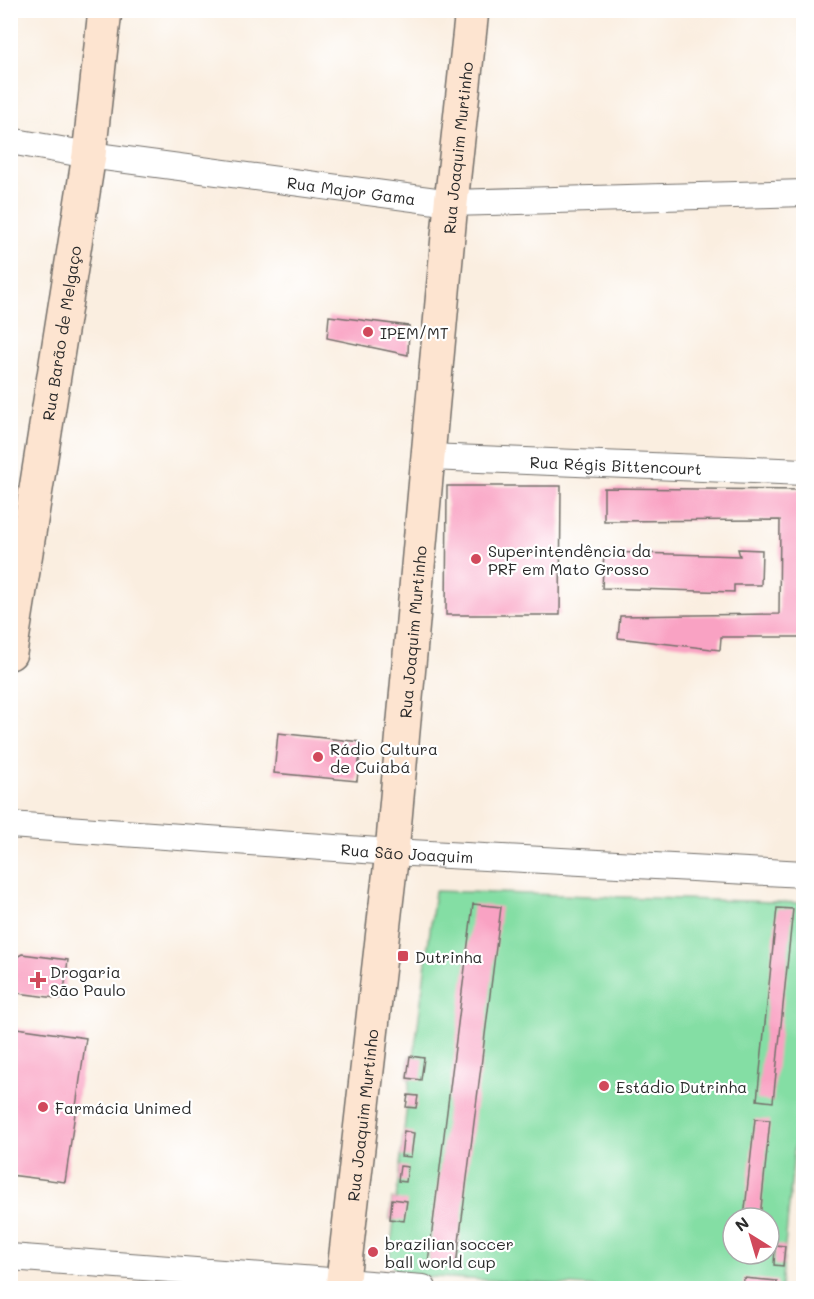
<svg xmlns="http://www.w3.org/2000/svg" width="814" height="1299" font-family="Mali,sans-serif">
  <rect width="100%" height="100%" fill="#fff"/>
  <filter id="ink" filterUnits="userSpaceOnUse"><feTurbulence type="fractalNoise" baseFrequency=".0167" numOctaves="2"/><feDisplacementMap in="SourceGraphic" scale="12" xChannelSelector="R" yChannelSelector="G"/><feConvolveMatrix kernelMatrix="1 2 1 2 8 2 1 2 1" color-interpolation-filters="sRGB"/></filter>
  <filter id="wash" filterUnits="userSpaceOnUse"><feTurbulence type="fractalNoise" baseFrequency=".008" numOctaves="4" result="noise"/><feDisplacementMap in="SourceGraphic" scale="24" xChannelSelector="R" yChannelSelector="G"/><feGaussianBlur stdDeviation="1.35" result="paint"/><feColorMatrix in="noise" values="0 0 0 0 0 0 0 0 0 0 0 0 0 0 0 0 0 1.4 0 .05"/><feComposite in="paint" operator="in"/></filter>
  <g filter="url(#wash)">
    <rect width="100%" height="100%" fill="#faeee0"/>
    <!-- grass -->
    <path fill="#84dea4" stroke="#588468" stroke-width="1.5" fill-rule="evenodd" d="M435,891l368,12 1,145 -23,240h-162l-219,-13 -11,-13 5,-42 -4,-1 2,-20h4l14,-120 -3,-1 3,-22h4zM733,1218h36v36h-36z"/>
    <g id="blocks">
      <!-- building -->
      <path fill="#f9a2c3" d="M329,316l80,10 -1,29 -81,-17z
        M447,486h114l-1,129h-114z
        M604,488l200,2v147h-83l-1,13 -102,-12 2,-22 159,-2 1,-94 -176,1z
        M738,549l24,1 -1,35h-27v7l-132,-4 2,-36 136,4z
        M278,733l83,9 -4,39 -83,-8z
        M473,904l28,3 -45,359 -28,-3z
        M777,908l16,1 -20,193 -16,-2z
        M22,954l46,6 -5,39 -53,-7 1,-32z
        M10,1027l76,11 -21,144 -55,-7z
        M410,1056l14,2 -3,22 -14,-2z
        M408,1095l10,1 -2,12 -10,-1z
        M755,1119l15,1 -10,98h-16z
        M404,1131l10,2 -3,24 -10,-1z
        M400,1166l8,1 -2,15 -8,-1z
        M392,1199l15,2 -3,20 -14,-2z
        M775,1245l10,1 -2,20 -9,-1z
        M740,1254h16l-1,10 -16,-2z
        M744,1278l33,3v7h-34z"/>
    </g>
  </g>
  <g filter="url(#ink)">
    <use href="#blocks" fill-opacity="0" stroke="#736f6a" stroke-width="1.5"/>
    <g fill="none" stroke-linecap="round" stroke-linejoin="round">
      <defs>
        <g id="street">
          <path id="s1" d="M10,141l79,14 362,48 353,-10"/>
          <path id="s2" d="M428,457l376,15"/>
          <path id="s3" d="M10,825l382,27 412,22"/>
          <path d="M10,1257l413,31"/>
        </g>
        <g id="secondary">
          <path id="s4" d="M10,653l79,-498 16,-145"/>
          <path id="s5" d="M342,1288l50,-436 59,-649 21,-193"/>
        </g>
      </defs>
      <!-- street casing -->
      <use href="#street" stroke="#736f6a" stroke-width="28"/>
      <!-- secondary casing -->
      <use href="#secondary" stroke="#736f6a" stroke-width="36"/>
      <!-- street -->
      <use href="#street" stroke="#fff" stroke-width="26"/>
      <!-- secondary -->
      <use href="#secondary" stroke="#fde4d0" stroke-width="33"/>
    </g>
  </g>
  <!-- markers -->
  <g fill="#d1495b" stroke="#fff" stroke-width="2">
    <circle cx="368" cy="332" r="6"/>
    <circle cx="476" cy="559" r="6"/>
    <circle cx="318" cy="757" r="6"/>
    <rect x="397" y="950" width="12" height="12" rx="3"/>
    <path d="M35 971h6v6h6v6h-6v6h-6v-6h-6v-6h6z"/>
    <circle cx="604" cy="1086" r="6"/>
    <circle cx="43" cy="1107" r="6"/>
    <circle cx="373" cy="1252" r="6"/>
  </g>
  <g text-anchor="middle" dominant-baseline="central" stroke-width="4.5" stroke-linejoin="round" paint-order="stroke">
    <!-- street labels -->
    <g font-size="16" fill="#2b2b2b" stroke="#fff">
      <text stroke="none"><textPath href="#s5" startOffset="1146">Rua Joaquim Murtinho</textPath></text>
      <text stroke="none"><textPath href="#s1" startOffset="345">Rua Major Gama</textPath></text>
      <text stroke="none"><textPath href="#s4" startOffset="324">Rua Barão de Melgaço</textPath></text>
      <text stroke="none"><textPath href="#s2" startOffset="188">Rua Régis Bittencourt</textPath></text>
      <text stroke="none"><textPath href="#s5" startOffset="660">Rua Joaquim Murtinho</textPath></text>
      <text stroke="none"><textPath href="#s3" startOffset="398">Rua São Joaquim</textPath></text>
      <text stroke="none"><textPath href="#s5" startOffset="174">Rua Joaquim Murtinho</textPath></text>
    </g>
    <!-- poi labels -->
    <g font-size="16" fill="#2b2b2b" stroke="#fff" text-anchor="start">
      <text x="380" y="332">IPEM/MT</text>
      <text x="488" y="550">Superintendência da<tspan x="488" dy="18">PRF em Mato Grosso</tspan></text>
      <text x="330" y="748">Rádio Cultura<tspan x="330" dy="18">de Cuiabá</tspan></text>
      <text x="415" y="956">Dutrinha</text>
      <text x="50" y="971">Drogaria<tspan x="50" dy="18">São Paulo</tspan></text>
      <text x="616" y="1086">Estádio Dutrinha</text>
      <text x="55" y="1107">Farmácia Unimed</text>
      <text x="385" y="1243">brazilian soccer<tspan x="385" dy="18">ball world cup</tspan></text>
    </g>
  </g>
  <!-- margin -->
  <rect width="814" height="1299" fill="none" stroke="#fff" stroke-width="36"/>
  <!-- north arrow -->
  <g transform="translate(751 1236) rotate(323)"><circle r="28" fill="#ffffff" stroke="#aaaaaa" stroke-width="1.5"/>
  <path d="M0-4.5L10 22L0 15L-10 22Z" fill="#d1495b"/>
  <text y="-9" font-size="16" font-weight="bold" text-anchor="middle" fill="#2b2b2b">N</text>
  </g>
</svg>
